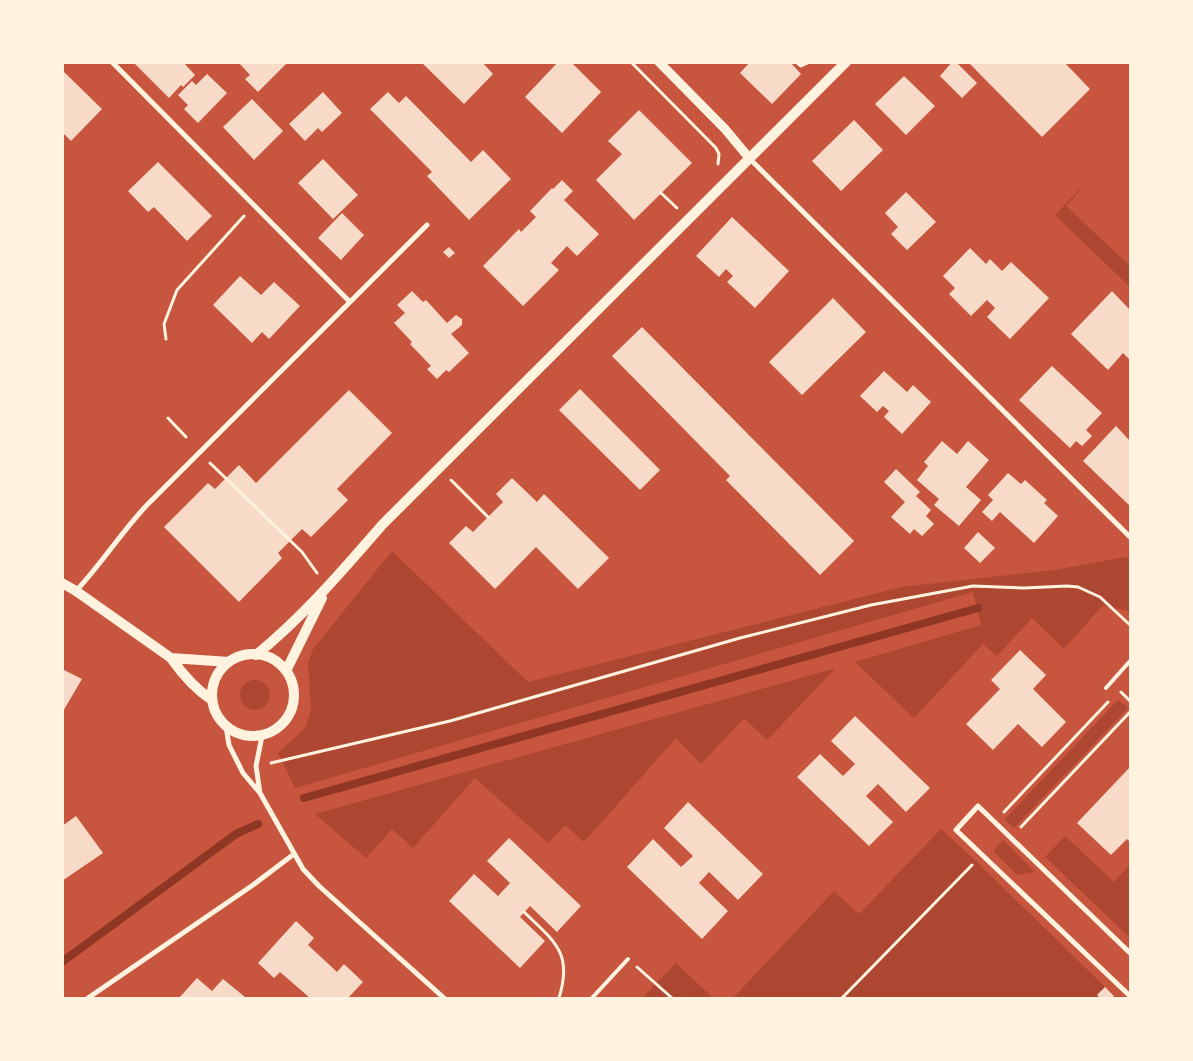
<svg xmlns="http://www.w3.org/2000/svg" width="1193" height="1061" font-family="Cabin,sans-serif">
  <rect width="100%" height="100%" fill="#c8553d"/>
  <!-- green -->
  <path fill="#ae4732" d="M1079,190l1,1 -14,15 64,60v21l-75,-72z
    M392,551l136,131 373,-95 153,-17 72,-13 4,4v49l-1,1 -27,-5 -38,43 -32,-31 -35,38 -14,-12 -69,74 -59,-56 126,-37 -8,-33 -678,196 -17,-35 27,-25 6,-18 -3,-47 5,-14z
    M836,668l-69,72 -23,-22 -43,46 -25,-26 -92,104 -19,-17 -17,18 -73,-65 -62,70 -21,-19 -26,29 -51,-44z
    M240 695a15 15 0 1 1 30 0a15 15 0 1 1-30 0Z
    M1118,700l10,8 -114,120 -9,-9z
    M941,829l35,32 129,126 -7,8 2,3h-367l101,-107 25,23z
    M1065,836l49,46 16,-17v73l-85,-81z
    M1003,840l32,32 -18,3 -24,-24z
    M676,963l37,35h-71z"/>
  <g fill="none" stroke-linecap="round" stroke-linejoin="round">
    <!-- stream -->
    <path stroke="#8f3625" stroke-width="8" d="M304,798l674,-190
      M62,962l174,-128 22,-10"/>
  </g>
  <!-- building -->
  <path fill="#f7dbc8" d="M133,62h50l12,13 -12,12 -2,-2 -12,13z
    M238,62h50l-30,30 -13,-13 5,-4z
    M421,62h61l11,12 -29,30z
    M558,62h13l30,30 -39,41 -37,-36z
    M750,62h40l11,12 -29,30 -32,-31z
    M952,62h4l21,21 -15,15 -22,-22z
    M968,62h96l26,27 -48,48z
    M62,70l40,39 -31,32 -9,-9z
    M207,74l20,19 -29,30 -14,-14 4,-4 -10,-10 14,-14 4,4z
    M904,76l31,30 -29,29 -31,-31z
    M323,92l19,21 -20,19 -4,-4 -13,13 -16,-17z
    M388,92l11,11 7,-7 65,66 12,-12 28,29 -42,41 -42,-44 5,-4 -62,-63z
    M252,99l31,32 -29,29 -31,-33z
    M639,110l53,53 -58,57 -38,-40 26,-26 -14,-13z
    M854,120l29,30 -42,41 -29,-30z
    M323,159l35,36 -25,24 -35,-36z
    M158,162l54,54 -25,25 -33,-34 -6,5 -20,-21z
    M562,180l11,11 -9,9 35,34 -22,22 -10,-10 -16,17 8,7 -36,36 -40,-40 36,-37 2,3 15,-15 -6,-6 22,-23 1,1z
    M906,192l30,30 -29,28 -16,-16 7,-7 -13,-14z
    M342,213l22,22 -23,25 -23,-22z
    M732,217l57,54 -34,37 -28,-26 6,-6 -7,-7 -7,8 -23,-21z
    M449,247l6,6 -6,5 -6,-6z
    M970,248l16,16 4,-5 12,12 9,-9 38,36 -39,41 -23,-22 8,-9 -8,-8 -16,16 -22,-22 6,-6 -12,-12z
    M240,276l21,19 13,-13 26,24 -31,33 -7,-7 -10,11 -39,-38z
    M412,291l11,11 3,-2 21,23 9,-8 6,4v6l-11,9 18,19 -20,19 -3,-2 -9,9 -10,-10 4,-3 -21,-22 2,-2 -18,-19 11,-10 -8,-8z
    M1112,291l18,19v50l-7,-7 -15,17 -37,-36z
    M833,298l33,34 -64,63 -33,-33z
    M642,327l212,214 -34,34 -94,-95 4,-4 -118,-120z
    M1052,366l50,47 -16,17 6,6 -10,10 -6,-5 -6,7 -51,-48z
    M884,371l23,21 6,-7 18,17 -29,32 -18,-17 5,-6 -6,-5 -6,6 -17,-16z
    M580,389l80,81 -20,20 -81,-80z
    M349,390l43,43 -55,56 11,11 -37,37 -9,-8 -24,24 4,5 -43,44 -75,-75 44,-44 7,6 24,-24 17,18z
    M1116,426l14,15v65l-47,-45z
    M942,441l15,13 11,-13 21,19 -23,27 15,13 -22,26 -25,-21 5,-6 -22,-19 11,-14 -4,-4z
    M896,469l24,23 -4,4 15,14 -5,6 8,8 -12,12 -8,-7 -4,5 -19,-17 14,-15 -21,-20z
    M1008,473l13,11 4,-4 22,20 -3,3 14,13 -24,27 -34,-31 -8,9 -10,-9 11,-12 -5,-5z
    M512,478l25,24 7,-8 65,64 -31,31 -42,-42 -41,42 -46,-46 17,-17 7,6 30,-30 -7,-8z
    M978,532l17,16 -15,15 -16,-15z
    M1020,650l26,25 -13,14 33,33 -24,25 -24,-23 -25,26 -27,-26 34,-35 -9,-9z
    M62,669l20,10 -20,34z
    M855,716l75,72 -24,24 -28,-28 -12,12 27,26 -24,24 -72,-69 23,-23 23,22 12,-12 -24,-23z
    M1130,767v73l-1,1 -2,-2 -16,16 -34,-32z
    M688,802l75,72 -25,26 -29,-28 -10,11 29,28 -26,28 -75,-72 26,-28 28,28 12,-11 -29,-28z
    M76,816l27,37 -41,28v-55z
    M509,838l72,68 -24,26 -27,-26 -10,11 25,24 -25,27 -71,-67 25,-27 24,22 12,-13 -23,-22z
    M296,921l18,17 -6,7 29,27 7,-8 19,18 -15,16h-38l-30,-26 -6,6 -16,-15z
    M197,978l15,13 11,-12 22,18 -66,1z
    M1105,987l9,9 -2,2h-12l-3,-3z"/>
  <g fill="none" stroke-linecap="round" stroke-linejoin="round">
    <!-- path -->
    <path stroke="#fff3e0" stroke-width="3" d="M631,62l85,86 3,6 -1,10
      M796,62l5,4 9,-4
      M661,193l16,15
      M166,339l-2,-15 13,-34 67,-74
      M168,418l18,19
      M210,463l92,89 15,21
      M451,480l37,37
      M1121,692l9,9
      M271,763l179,-42 290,-83 131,-33 102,-19 51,2 43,-2 11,1 22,10 30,28
      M1004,812l104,-110
      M1021,827l109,-115
      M524,912c31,30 49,41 35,86
      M637,967l35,31
      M842,998l130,-133"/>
    <!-- service -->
    <path stroke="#fff3e0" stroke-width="4" d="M1106,688l24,-27
      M592,998l36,-39"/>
    <!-- minor -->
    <path stroke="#fff3e0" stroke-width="5" d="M112,62l238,240
      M750,159l380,378
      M76,591c25,-27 45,-58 70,-85l281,-281
      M226,726l3,19 14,28 17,20 43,76 16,17 125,112
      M260,793l-4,-27 6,-30
      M1130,953l-152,-147 -22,24 174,166
      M88,998l165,-113 41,-31"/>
    <!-- tertiary -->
    <path stroke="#fff3e0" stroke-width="9" d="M659,62l66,67 25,30"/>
    <!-- secondary -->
    <path stroke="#fff3e0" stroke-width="10" d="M62,583l14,8 95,67c12,17 24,31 41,42
      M212 695a41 41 0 1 1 82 0a41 41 0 1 1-82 0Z
      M256,655c48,-39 87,-85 127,-131l463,-462
      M171,658l58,4
      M286,671l36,-73"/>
  </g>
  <!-- border -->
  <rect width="1193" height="1061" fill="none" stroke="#fff3e0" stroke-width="128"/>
</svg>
